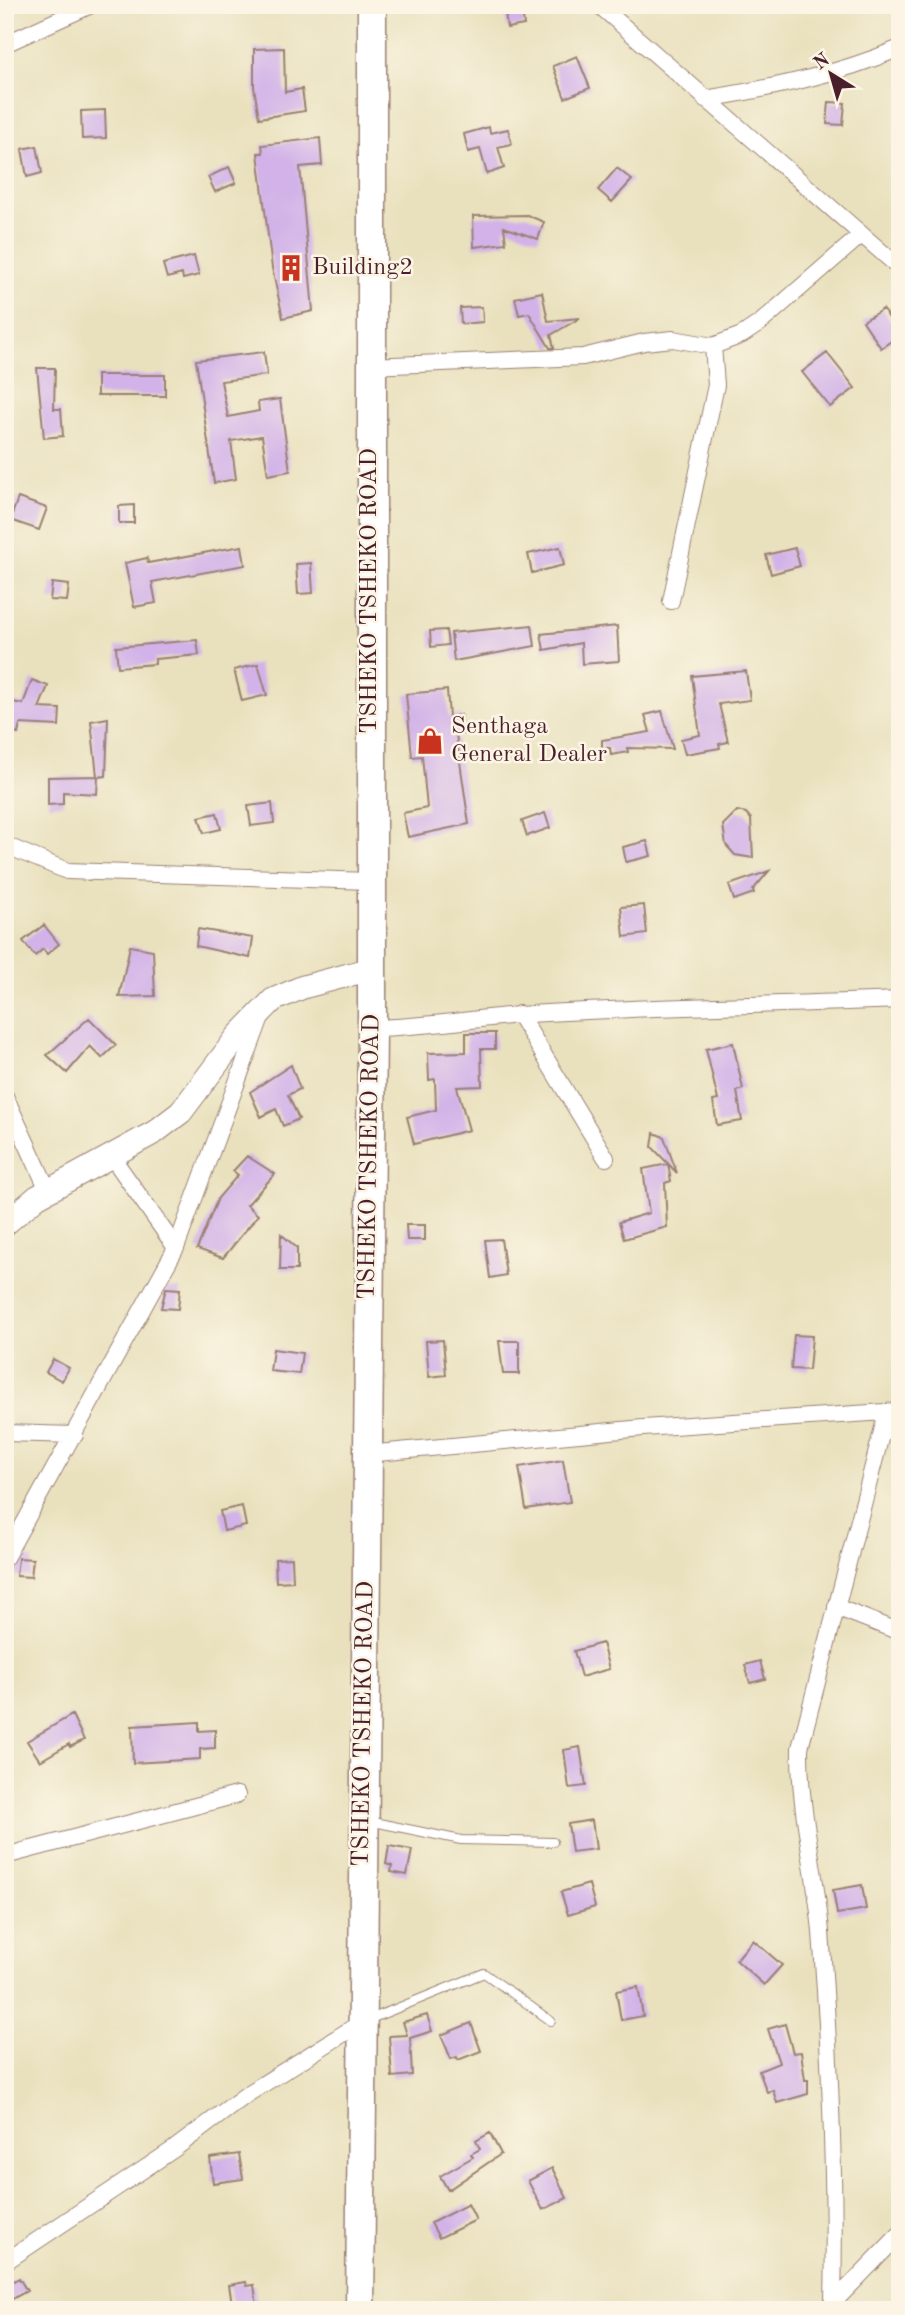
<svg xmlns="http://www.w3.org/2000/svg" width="905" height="2315" font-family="'Old Standard TT',serif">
  <rect width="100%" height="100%" fill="#fcf5e5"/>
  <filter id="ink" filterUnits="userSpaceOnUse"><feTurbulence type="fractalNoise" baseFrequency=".0143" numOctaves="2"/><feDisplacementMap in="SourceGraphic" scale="14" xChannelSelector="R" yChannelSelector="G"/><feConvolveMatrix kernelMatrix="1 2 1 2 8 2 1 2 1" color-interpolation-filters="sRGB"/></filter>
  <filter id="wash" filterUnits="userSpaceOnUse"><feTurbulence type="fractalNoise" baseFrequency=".00686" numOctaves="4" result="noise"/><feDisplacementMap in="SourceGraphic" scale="28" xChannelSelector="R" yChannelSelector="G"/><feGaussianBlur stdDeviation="1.57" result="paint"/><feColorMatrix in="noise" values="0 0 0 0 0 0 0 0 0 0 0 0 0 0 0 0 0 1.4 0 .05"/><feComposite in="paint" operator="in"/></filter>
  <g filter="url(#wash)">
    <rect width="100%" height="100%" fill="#e9e1be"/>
    <g id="blocks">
      <!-- building -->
      <path fill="#d2b2e8" d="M504,5h17l3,20 -17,3z
        M284,48l1,44 17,-3 3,22 -46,7 -5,-31v-38z
        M577,56l13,32 -25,10 -12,-32z
        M829,102l16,1 -2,22 -16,-1z
        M105,110l1,28 -24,1 -1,-28z
        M489,127l1,6 18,-4 4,15 -14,3 6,21 -17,6 -7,-25 -12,3 -4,-18z
        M320,138l2,27 -22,2 13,144 -30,7 -11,-50 -14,-115h5l-1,-8z
        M37,146l5,27 -15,4 -5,-28z
        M229,167l7,16 -21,9 -7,-15z
        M617,168l15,12 -20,22 -14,-12z
        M527,215l17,7 -6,17 -34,-12 2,16 -32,4 -1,-31z
        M194,256l5,19 -16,4 -1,-5 -15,4 -4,-14z
        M542,292l6,29 32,-3 -29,17 3,13h-4l-21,-35 -10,2 -4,-17z
        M482,307l1,15 -22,2 -1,-16z
        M883,309l17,26 -19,13 -18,-27z
        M264,352l3,23 -46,6 7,36 31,-6 -1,-9 22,-3 10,72 -22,4 -6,-39 -31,5 5,38 -22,4 -18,-123z
        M827,353l28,35 -25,19 -28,-35z
        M37,368h18l-1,41h7l2,27 -19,2z
        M97,375h68v21h-68z
        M18,498l29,10 -8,22 -29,-10z
        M134,505v18h-15v-17z
        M242,546l3,19 -93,17 4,21 -22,4 -9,-44 22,-5 1,5z
        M560,547l4,18 -32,8 -4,-19z
        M795,548l5,18 -29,8 -5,-19z
        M311,563l2,30 -15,1 -2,-30z
        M52,583l17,2 -2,16 -17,-1z
        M532,625l3,21 -81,15 -3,-28z
        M617,626l2,35 -37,3 -1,-21 -37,7 -3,-16z
        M446,630l2,15 -17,2 -1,-16z
        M197,640l2,15 -44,4v5l-37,3 -2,-20z
        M258,664l9,31 -25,6 -8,-31z
        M746,671l4,29 -31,4 9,38 -9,2 1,4 -35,6 -4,-15 19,-4 -8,-59z
        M32,680l16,6 -9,22 21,1 -1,17 -39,-2 -2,10 -13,-3 3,-30 15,3z
        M447,690l2,27 12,-2 2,19h-7l13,90 -61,13 -5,-24 24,-5 -5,-52 -10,1 -6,-63z
        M662,711l11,38 -46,-1 1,4 -17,3 -1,-7h-8v-8l48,-8 -5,-17z
        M108,718l-2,58 -8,1 -1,17 -34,-2v12l-15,1v-28l49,-1 -6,-55z
        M272,803l2,20 -23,3 -3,-20z
        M737,811l9,2 5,6 2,39 -18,-3 -9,-10 -3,-20z
        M217,813l4,16 -17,4 -5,-16z
        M545,813l5,15 -23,8 -5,-15z
        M647,841l4,15 -25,6 -3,-15z
        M769,871l-16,19 1,3 -20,7 -5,-15z
        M644,905l3,29 -23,3 -3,-30z
        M44,925l15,19 -12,10 -4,-5 -8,7 -12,-15z
        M198,929l55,9 -3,20 -54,-12z
        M130,946l23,4 2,46 -36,1z
        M89,1018l27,27 -14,13 -12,-12 -23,27 -20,-18z
        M466,1033h29v16h-14l1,37 -25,1 12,43 -55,14 -7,-27 29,-7 -1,-31 -6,1 -1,-27 38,-1z
        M733,1043l10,46 -6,2 5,30 -25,4 -4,-24 5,-1 -12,-51z
        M291,1065l9,24 -12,6 11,24 -16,7 -7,-17 -15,8 -11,-25z
        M654,1133l10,4 13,36 -25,-26z
        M247,1156l28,18 -28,31 11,10 -35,43 -26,-9 21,-51 20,-23 -5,-4z
        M668,1164l3,17 -6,2 2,44 -43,12 -5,-17 30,-9 -6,-44z
        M406,1225h19v15h-18z
        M281,1234l16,14v22h-17z
        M501,1239l5,36 -16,3 -5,-38z
        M166,1288l14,1 -2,20 -17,-1z
        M794,1335l18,1 -3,34 -18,-1z
        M443,1340l3,35 -17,2 -3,-36z
        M499,1341h20v33h-16z
        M273,1349l29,4 -3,21 -29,-3z
        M53,1359l16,9 -7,13 -16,-9z
        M563,1460l7,42 -44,7 -7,-42z
        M242,1506l4,20 -22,5 -4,-20z
        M18,1558l15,1 -2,18 -15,-1z
        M292,1558l1,23 -17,1 -1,-23z
        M602,1643l7,26 -28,8 -7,-26z
        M760,1661l5,18 -15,4 -5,-18z
        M72,1715l12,25 -14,7 -1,-3 -29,17 -13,-20z
        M199,1722v9l16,-1v18l-15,1v10l-67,4 -1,-37z
        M580,1747l6,39 -17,2 -5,-38z
        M592,1820l4,29 -24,3 -4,-28z
        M389,1846l23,4 -5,25 -16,-3 1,-6 -6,-2z
        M589,1884l6,23 -27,8 -7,-23z
        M862,1885l4,24 -29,5 -4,-24z
        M753,1940l29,25 -18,20 -28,-25z
        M638,1987l5,29 -22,4 -5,-29z
        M427,2015l5,16 -22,7 2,37 -20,2 -3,-41 18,-1 -4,-13z
        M471,2023l10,28 -23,9 -1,-3 -6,2 -10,-24z
        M785,2024l8,29 8,-1 4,28h3v14l-31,9 -4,-13 -6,2 -8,-21 20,-8 -11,-34z
        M490,2133l11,21 -53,36 -8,-14 33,-19 -2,-3 9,-5 -4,-8z
        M239,2154l4,25 -30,4 -3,-25z
        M552,2168l15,30 -24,12 -15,-29z
        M468,2204l8,16 -37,18 -8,-15z
        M19,2278l8,13 -22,12v-17z
        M246,2282l1,4 7,-1 3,21 -6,4h-18l-4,-25z"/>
    </g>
  </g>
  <g filter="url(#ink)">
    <use href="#blocks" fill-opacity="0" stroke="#9a8074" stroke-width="2"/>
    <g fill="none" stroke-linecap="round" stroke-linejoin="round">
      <defs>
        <path id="lane" d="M369,1821l92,19 92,2
          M368,2020l116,-47 67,48"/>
        <path id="street" d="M599,5l301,263
          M899,5l1,2
          M5,44l86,-39
          M705,99c67,-11 132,-24 195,-51
          M370,366l213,-9 61,-15 29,-3 40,7 29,-11 18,-12 100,-87
          M671,601l45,-216 -3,-39
          M5,845l62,26 303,10
          M519,1014l87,144
          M372,1028c59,-1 116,-12 175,-15 118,-7 235,-8 353,-13
          M5,1096l43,94
          M112,1157l64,91
          M5,1433l70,2
          M367,1454l276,-26 257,-17
          M5,1558l171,-310 85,-231
          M836,1607l64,25
          M5,1856l232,-61
          M5,2262l169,-113 72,-54 116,-73
          M833,2303c3,-123 -3,-248 -12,-371 -5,-61 -22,-122 -21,-184l87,-336
          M831,2305l69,-71"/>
        <path id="secondary" d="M5,1224l32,-27 118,-65 26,-20 57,-76 35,-36 30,-13 68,-18"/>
        <path id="highway" d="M360,2310l12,-1282v-1023"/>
      </defs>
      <!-- lane casing -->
      <use href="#lane" stroke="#9a8074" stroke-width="10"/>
      <!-- street casing -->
      <use href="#street" stroke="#9a8074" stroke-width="18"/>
      <!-- secondary casing -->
      <use href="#secondary" stroke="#9a8074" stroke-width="25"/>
      <!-- highway casing -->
      <use href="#highway" stroke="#9a8074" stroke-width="31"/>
      <!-- lane -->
      <use href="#lane" stroke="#fff" stroke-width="8"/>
      <!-- street -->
      <use href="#street" stroke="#fff" stroke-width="16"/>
      <!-- secondary -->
      <use href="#secondary" stroke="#fff" stroke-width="23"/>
      <!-- highway -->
      <use href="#highway" stroke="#fff" stroke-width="28"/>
    </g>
  </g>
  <!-- icons -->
  <defs>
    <symbol id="building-bare" viewBox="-9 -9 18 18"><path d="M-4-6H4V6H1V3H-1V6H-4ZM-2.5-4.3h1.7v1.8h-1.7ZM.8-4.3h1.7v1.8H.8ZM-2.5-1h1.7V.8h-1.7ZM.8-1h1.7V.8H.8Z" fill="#c8321e" stroke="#fcf5e5" stroke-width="2.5" paint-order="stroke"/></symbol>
    <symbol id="shop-bare" viewBox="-9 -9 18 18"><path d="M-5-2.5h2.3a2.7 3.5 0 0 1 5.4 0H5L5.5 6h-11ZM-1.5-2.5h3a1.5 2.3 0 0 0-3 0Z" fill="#c8321e" stroke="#fcf5e5" stroke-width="2.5" paint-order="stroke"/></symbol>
  </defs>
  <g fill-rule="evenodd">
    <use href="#building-bare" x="272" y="249" width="38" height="38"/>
    <use href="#shop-bare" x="411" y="722" width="38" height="38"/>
  </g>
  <g text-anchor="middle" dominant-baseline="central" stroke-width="5" stroke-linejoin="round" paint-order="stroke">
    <!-- poi labels -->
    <g font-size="24" fill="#4a1f2b" stroke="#fcf5e5" text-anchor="start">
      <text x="312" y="268">Building2</text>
      <text x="451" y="727">Senthaga<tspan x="451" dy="28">General Dealer</tspan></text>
    </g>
    <!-- street labels -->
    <g font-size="24" fill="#4a1f2b" stroke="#fcf5e5">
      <text transform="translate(370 591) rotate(-90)">TSHEKO TSHEKO ROAD</text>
      <text transform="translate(370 1157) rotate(-89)">TSHEKO TSHEKO ROAD</text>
      <text transform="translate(364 1724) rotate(-89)">TSHEKO TSHEKO ROAD</text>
    </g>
  </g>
  <!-- margin -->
  <rect width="905" height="2315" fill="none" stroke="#fcf5e5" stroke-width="28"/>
  <!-- north arrow -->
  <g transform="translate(831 74) rotate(323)" stroke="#fcf5e5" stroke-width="5" paint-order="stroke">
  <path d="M0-5L12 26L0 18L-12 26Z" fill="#4a1f2b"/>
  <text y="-10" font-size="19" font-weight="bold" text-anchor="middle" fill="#4a1f2b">N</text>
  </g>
</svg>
